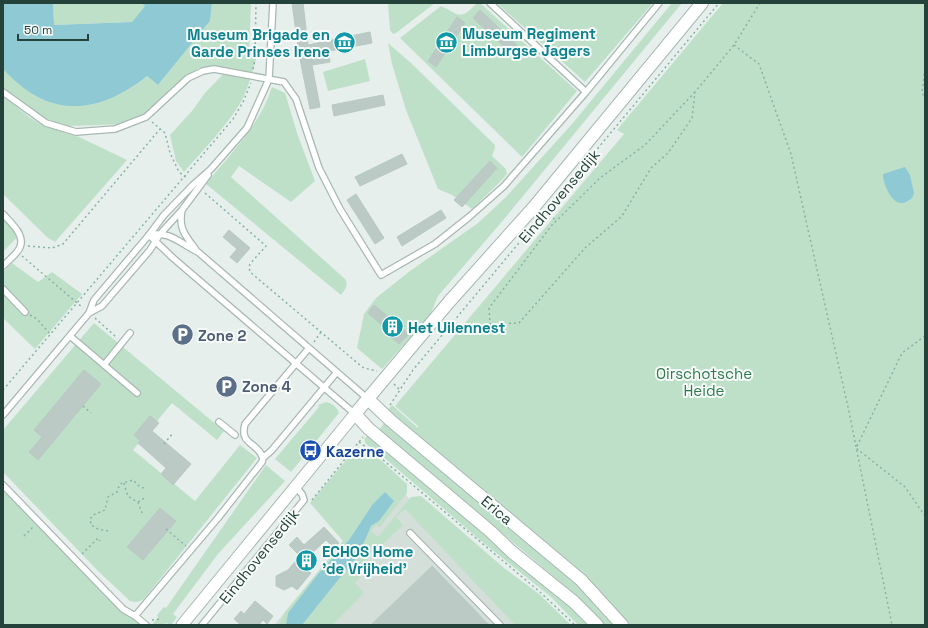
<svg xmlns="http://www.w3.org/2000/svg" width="928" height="628" font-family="'Space Grotesk',sans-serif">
  <rect width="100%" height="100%" fill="#e6efeb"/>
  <!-- built -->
  <path fill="#d4dfda" d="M396,485l137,140h-259z"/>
  <!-- green -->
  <path fill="#bfe0c8" d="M53,3h88l4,3 -13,16 -78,3z
    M212,3h39l-2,50 9,-5c-3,17 -7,33 -15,50 -13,25 -40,52 -59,74l-8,-11 -6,-26 22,-24 13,-18 23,-24 -11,-2 -19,1 -44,42 -29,14 -56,2 -13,-3 -21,-10 -18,-13 -14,-13v-18c36,40 77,49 124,21 8,-4 14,-9 20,-14l11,9 52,-64z
    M388,3h47l-39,30 -3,1 -3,-4z
    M477,3h3l97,88 -55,66 -122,-119 41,-32c19,9 19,15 36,-3z
    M497,3h156l-68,79z
    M672,3h10l-177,215 -67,78 -8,19 -48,54 -25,-21 7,-34 12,-16 34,-27 68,-48 28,-26 66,-73z
    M723,3h202v622h-299l-237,-213 -1,-2 4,-5 26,23v-2l-23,-20 229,-272 -7,-4z
    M388,43l24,21 83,81v3l-3,8 14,13 1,5 -6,7 -29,28 -20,-14 -14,-6 -32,-79 -14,-46z
    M365,59l5,22 -42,10 -5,-19z
    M272,87l13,6 13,43 17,45 -24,21 -52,-36 -8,11 114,102c4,7 0,10 -4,16l-135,-111c25,-31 54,-59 66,-97z
    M3,96l26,21 13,8 37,12 48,23 -72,82 -7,-4 -45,-44z
    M3,211l20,20 -20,21z
    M12,263l26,19 14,-10 30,22 -47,55 -32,-31v-46z
    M94,323l130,108 -7,9 -45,-37 -39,47 62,51 45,-56 17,13 -113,141c-5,3 -8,4 -14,2l-32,-30 -95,-99v-42z
    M326,402c7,2 10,4 13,11l-48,59 -16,-13 44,-52 -1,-2z
    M385,422l163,139 34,25 36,39h-17l-42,-44 -180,-151z
    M367,436h2l159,133 41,37 18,19h-9l-27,-28 -71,-57 -100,-86 -14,-10 -2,-5z
    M357,447c17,3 37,26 50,37v9l-27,34 -4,-2 -5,6 7,6 33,-40 10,-1 83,72 35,26 32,31h-56l-110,-116 -9,8 7,8 -48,46 5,5 -1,3 -4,4 9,10 -32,32h-30l57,-71 12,-28 8,-5 -7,-16 -23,35 -31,34 -30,39 -2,12h-7l6,-13 58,-71 -33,-38z
    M266,465l19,16 -67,73 -45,60 4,3 -6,8 -5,-2 -2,2h-12l6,-8 -1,-2 7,-8 2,1z
    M3,485l120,124 19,13v3h-139z"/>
  <!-- water -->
  <path fill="#8ec9d4" d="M3,3h50l1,22 78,-3 13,-16 -4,-3h71l-2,18 -52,64 -11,-9c-6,5 -13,10 -20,14 -47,28 -88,19 -124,-21z
    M905,167l5,8 4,18c-1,5 -3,6 -8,9 -13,6 -23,-17 -23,-28z
    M385,492l9,9 -15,20 -8,5 -12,28 -57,71h-16l2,-12 30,-39 31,-34 23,-35z"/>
  <!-- building -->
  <path fill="#bbcac4" stroke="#b8c9c2" d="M292,3h11l5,42 62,-13 2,11 -43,8 1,11 -18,3 8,42 -10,2 -11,-55z
    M480,10l38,36 -7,7 -38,-35z
    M457,17l8,6 -29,44 -8,-6z
    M383,95l2,10 -51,11 -2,-11z
    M402,154l5,10 -47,22 -5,-9z
    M490,161l7,7 -35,39 -8,-7z
    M356,194l28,44 -9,6 -28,-44z
    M441,210l5,8 -44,28 -5,-9z
    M229,230l21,18 -13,15 -7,-6 7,-8 -14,-12z
    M374,305l35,29 -10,10 -18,-15 2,-3 -15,-13z
    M84,370l17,14 -63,76 -9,-8 13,-15 -8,-7z
    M150,416l9,7 -7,8 39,33 -18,21 -12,-11 5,-6 -28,-25 2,-2 -6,-6z
    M160,508l16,13 -33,39 -16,-13z
    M324,527l15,16 -5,5 -8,-8 -15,14 6,9 -9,8 3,2 -14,17 -5,-4 -8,4 -8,-4v-10l12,-6 12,-14 -11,-11 8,-8 7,8z
    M432,566l57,59h-118l57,-55z
    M255,601l18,15 -6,8 -4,-4 -4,5h-18l-7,-6 7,-8 3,3z"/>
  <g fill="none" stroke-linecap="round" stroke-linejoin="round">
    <defs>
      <path id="service" d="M490,3l96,89
        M3,92l43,31 30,9 39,-3 31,-12 42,-39 15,-7 11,-2 70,13 12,17 23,69 21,41 41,66 54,-31 34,-27 35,-31 82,-94 73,-89
        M182,210c-4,19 4,26 14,40
        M3,214c9,10 26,24 14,38 -4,5 -9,9 -14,14
        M149,235c20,-5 32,9 49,17l170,147
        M149,235l24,23 182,156
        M3,289l22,23
        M89,313l13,-7 48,-56 10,-16 22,-24 26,-35
        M70,336l67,57
        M104,365l26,-32
        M3,415l86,-102 5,-13 55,-65 15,-20 29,-30 18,-16 36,-41 22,-49 4,-76
        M219,422l16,13
        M263,458c-5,-16 -24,-13 -18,-34l64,-76
        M3,485l120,124 12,7 11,9
        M410,533l90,92
        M135,616l83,-98 44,-56 1,-4 9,-8 65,-78
        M202,625l102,-125 -2,-6 -7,-8"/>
      <path id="minor" d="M182,625l173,-211"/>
      <path id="tertiary" d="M368,399l22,21 191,160 41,45
        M597,625l-23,-23 -62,-50 -22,-21 -121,-102 -14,-15 94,-112 85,-95 168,-204"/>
    </defs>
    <!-- service casing -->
    <use href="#service" stroke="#a8b8b2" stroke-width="8"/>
    <!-- minor casing -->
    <use href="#minor" stroke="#a8b8b2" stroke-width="13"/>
    <!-- tertiary casing -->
    <use href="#tertiary" stroke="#a8b8b2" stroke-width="14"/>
    <!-- path -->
    <path stroke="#86b3a5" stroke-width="1.5" stroke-dasharray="2 3" stroke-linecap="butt" d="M734,45l25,19 32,90 57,253 44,218
      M253,69l2,-10 1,-56
      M925,69l-3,23 3,8
      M695,92l-50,53 -45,33 -48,47 -63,83 1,16 29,-1 66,-75 37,-32 29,-48 17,-15 24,-35 3,-26 39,-47 26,-42
      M152,122l13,11 5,20 9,19 9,7
      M205,193l61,53 -16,18 -1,3 1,5 111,94 3,2 13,3
      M545,212l12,9
      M28,246l24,2 11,-4 97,-115
      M22,256l61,52
      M30,315l7,4 13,15
      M95,318l21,19
      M925,336l-23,17 -46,95 49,39 20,29
      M314,342l7,-10
      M394,384l6,6
      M3,390l230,-271 10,-17 8,-19
      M390,405l23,-35 306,-367
      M83,406l8,7
      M359,442l17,12 164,138 35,33
      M164,444l9,-11
      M124,483c3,12 3,14 14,19l4,11
      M312,500l51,-63
      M138,502l8,-5
      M166,529l20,17
      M108,531l-10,-2 -7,-4 -1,-6 3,-4 12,-5 3,-13 9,-5 3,-8 13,-4 7,7 4,1
      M24,536l10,-10
      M82,554l16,-16 2,3
      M152,620l8,-1"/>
    <!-- service -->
    <use href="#service" stroke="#fff" stroke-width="5.5"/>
    <!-- minor -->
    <use href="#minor" stroke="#fff" stroke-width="11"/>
    <!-- tertiary -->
    <use href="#tertiary" stroke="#fff" stroke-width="12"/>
  </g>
  <!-- icons -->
  <defs>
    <symbol id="museum-disc" viewBox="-11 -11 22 22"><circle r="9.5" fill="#0f9aa8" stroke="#f7fbf9"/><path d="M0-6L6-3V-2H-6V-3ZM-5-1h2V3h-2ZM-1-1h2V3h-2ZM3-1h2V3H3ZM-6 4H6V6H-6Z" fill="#fff"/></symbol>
    <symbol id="building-disc" viewBox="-11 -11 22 22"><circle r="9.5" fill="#0f9aa8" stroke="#f7fbf9"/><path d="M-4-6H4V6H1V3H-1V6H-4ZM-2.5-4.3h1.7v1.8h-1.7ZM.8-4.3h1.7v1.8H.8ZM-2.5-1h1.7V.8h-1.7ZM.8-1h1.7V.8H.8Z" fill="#fff"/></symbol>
    <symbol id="parking-disc" viewBox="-11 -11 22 22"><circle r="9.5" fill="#5c6f8a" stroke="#f7fbf9"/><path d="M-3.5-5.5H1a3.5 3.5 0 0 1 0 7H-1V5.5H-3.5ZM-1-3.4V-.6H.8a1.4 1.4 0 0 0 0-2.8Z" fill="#fff"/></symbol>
    <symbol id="bus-disc" viewBox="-11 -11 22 22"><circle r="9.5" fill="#1a4fb4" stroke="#f7fbf9"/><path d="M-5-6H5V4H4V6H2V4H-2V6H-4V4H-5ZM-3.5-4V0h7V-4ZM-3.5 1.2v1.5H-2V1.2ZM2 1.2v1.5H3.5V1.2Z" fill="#fff"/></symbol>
  </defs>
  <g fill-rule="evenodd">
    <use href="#museum-disc" x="434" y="30" width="25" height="25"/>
    <use href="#museum-disc" x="332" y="30" width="25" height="25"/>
    <use href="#building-disc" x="380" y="314" width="25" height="25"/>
    <use href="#parking-disc" x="170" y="322" width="25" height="25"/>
    <use href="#parking-disc" x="214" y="374" width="25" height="25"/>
    <use href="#bus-disc" x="298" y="438" width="25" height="25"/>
    <use href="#building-disc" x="294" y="548" width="25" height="25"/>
  </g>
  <g text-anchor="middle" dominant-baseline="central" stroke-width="4" stroke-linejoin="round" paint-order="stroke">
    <!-- culture labels -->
    <g font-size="15" font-weight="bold" fill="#0d838f" stroke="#f7fbf9" text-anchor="start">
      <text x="462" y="33">Museum Regiment<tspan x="462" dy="17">Limburgse Jagers</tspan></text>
      <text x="330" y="34" text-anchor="end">Museum Brigade en<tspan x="330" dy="17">Garde Prinses Irene</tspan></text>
      <text x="408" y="327">Het Uilennest</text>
      <text x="322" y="551">ECHOS Home<tspan x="322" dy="17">'de Vrijheid'</tspan></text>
    </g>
    <!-- street labels -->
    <g font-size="15" fill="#24423a" stroke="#f7fbf9">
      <text transform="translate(559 196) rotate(-50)">Eindhovensedijk</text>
      <text transform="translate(497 510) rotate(40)">Erica</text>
      <text transform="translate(259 556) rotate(-51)">Eindhovensedijk</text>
    </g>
    <!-- service labels -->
    <g font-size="15" font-weight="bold" fill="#4e5e75" stroke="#f7fbf9" text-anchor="start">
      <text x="198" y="335">Zone 2</text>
      <text x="242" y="386">Zone 4</text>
    </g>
    <!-- park labels -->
    <g font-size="15" fill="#2d7a4b" stroke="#f7fbf9">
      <text x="704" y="373">Oirschotsche<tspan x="704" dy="17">Heide</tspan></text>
    </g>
    <!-- transit labels -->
    <g font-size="15" font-weight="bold" fill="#164399" stroke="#f7fbf9" text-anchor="start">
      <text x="326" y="451">Kazerne</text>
    </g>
  </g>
  <!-- border -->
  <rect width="928" height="628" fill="none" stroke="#24423a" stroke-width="8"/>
  <!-- scale -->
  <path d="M18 34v6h70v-6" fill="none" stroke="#24423a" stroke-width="2"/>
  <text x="24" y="34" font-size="12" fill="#24423a" stroke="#f7fbf9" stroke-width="3" paint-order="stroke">50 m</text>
</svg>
